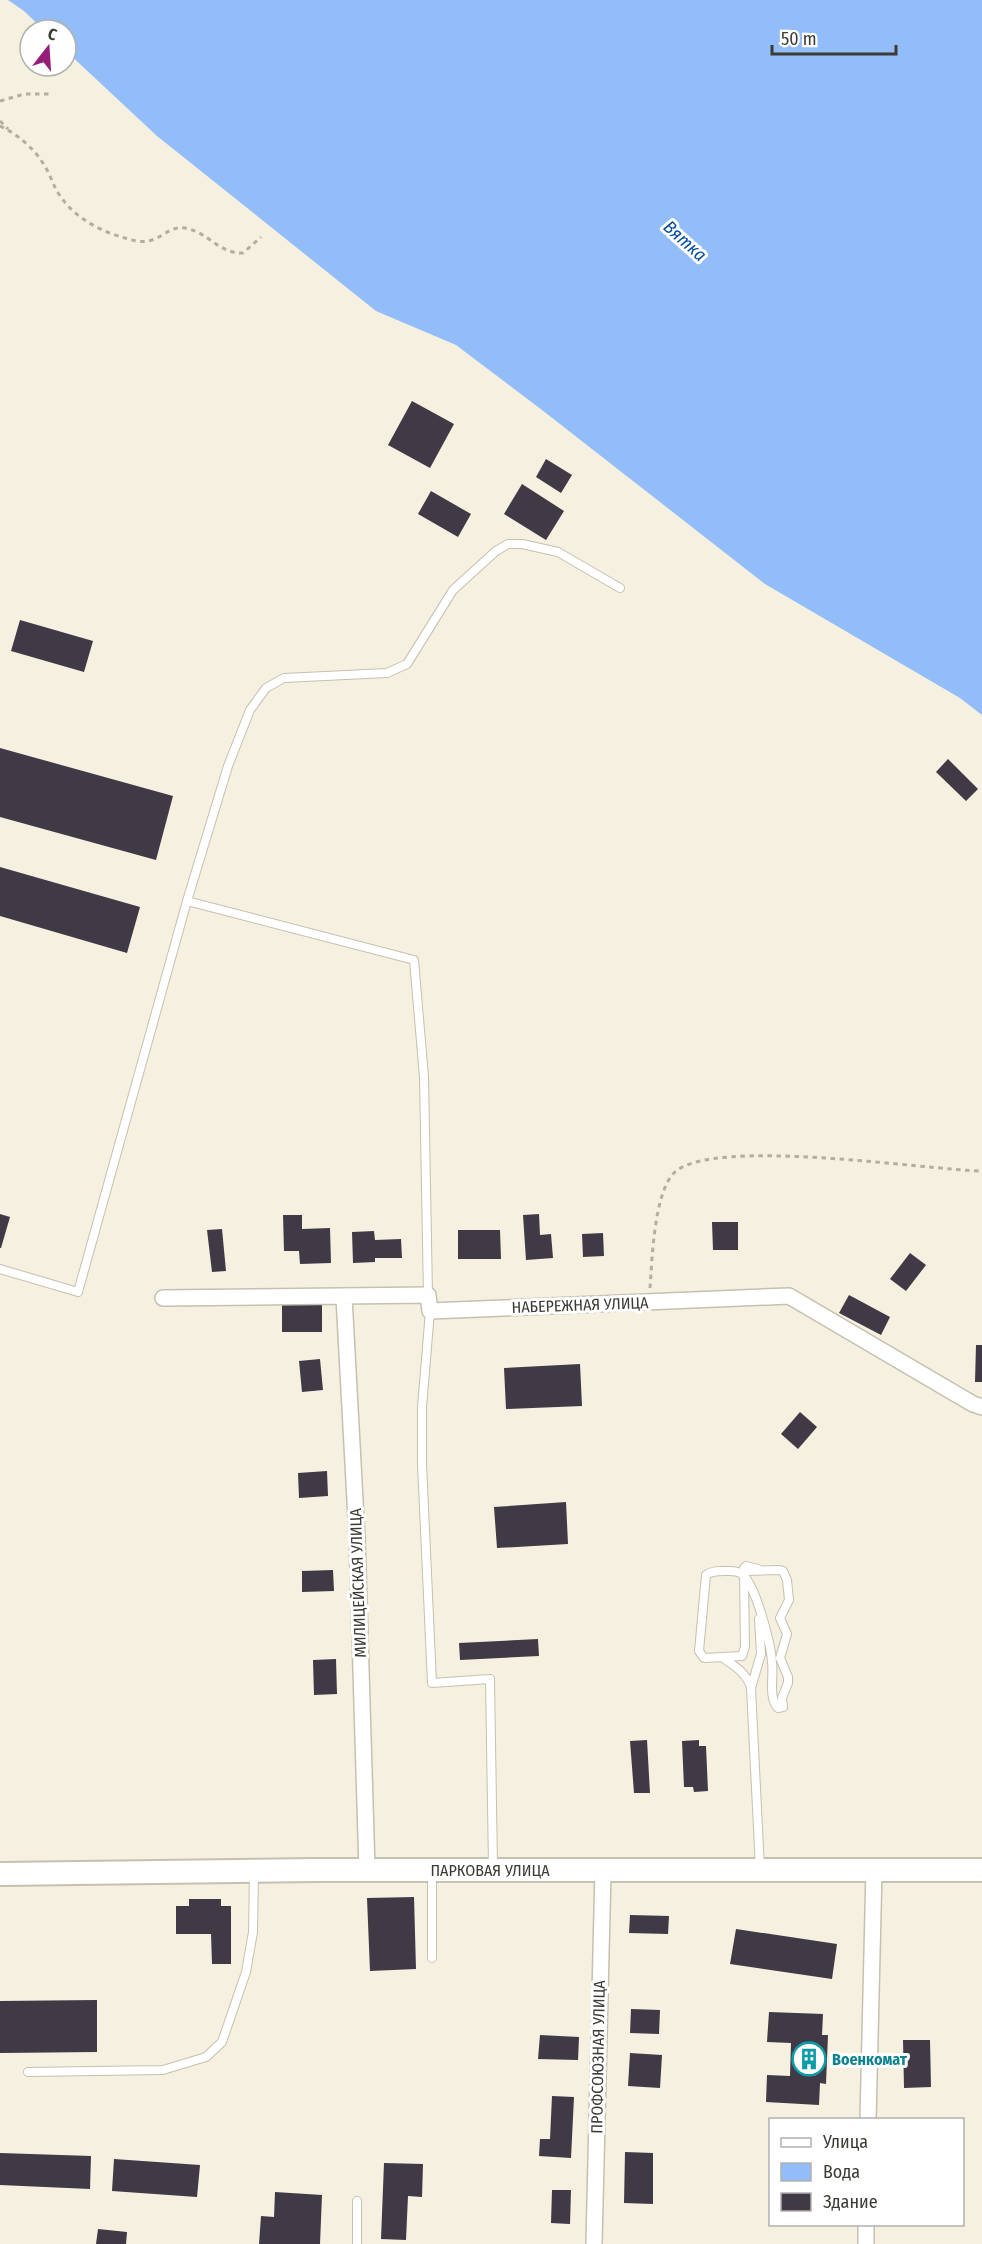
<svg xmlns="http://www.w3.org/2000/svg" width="982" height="2244" font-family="'Fira Sans Condensed',sans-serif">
  <rect width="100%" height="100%" fill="#f5f0e0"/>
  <!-- water -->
  <path fill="#92bdf8" d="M8,0h974v715l-22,-17 -195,-114 -223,-174 -86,-65 -80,-34 -219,-175 -91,-85v-21h-22l-20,-19z"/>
  <!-- building -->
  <path fill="#403946" d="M412,401l42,23 -24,44 -42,-23z
    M546,459l26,16 -11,18 -25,-16z
    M522,484l42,27 -18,29 -42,-26z
    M431,491l40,23 -13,23 -40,-23z
    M20,620l73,21 -9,31 -73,-21z
    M0,748l173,48 -17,64 -156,-43z
    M948,759l30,30 -12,12 -30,-29z
    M0,867l140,40 -13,46 -127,-37z
    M0,1214l10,3 -9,31h-1z
    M539,1214l1,21 11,-1 2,24 -27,2 -3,-45z
    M283,1215h19v14l28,-1 1,35 -31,1 -1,-13h-15z
    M712,1222h26v28h-25z
    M222,1229l4,42 -14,1 -5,-42z
    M458,1230h42l1,29h-43z
    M374,1231l1,9 26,-1 1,19h-27v4l-22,1 -1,-31z
    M603,1233l1,23 -21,1 -1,-23z
    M910,1253l16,12 -20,26 -16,-12z
    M849,1295l41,22 -9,18 -42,-22z
    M282,1305h40v27h-40z
    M976,1345h6v37h-7z
    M320,1359l3,31 -21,2 -3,-31z
    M580,1364l2,42 -76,3 -2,-41z
    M800,1412l17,15 -19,22 -17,-15z
    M327,1471l1,25 -29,2 -1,-25z
    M566,1502l2,42 -71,4 -3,-41z
    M333,1570l1,21 -32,1v-21z
    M538,1639l1,17 -79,4 -1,-17z
    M336,1659l1,35 -23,1 -1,-35z
    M647,1740l3,53h-16l-4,-52z
    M699,1740v6h7l2,45 -14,1 -1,-5h-9l-2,-46z
    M414,1897l2,72 -46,2 -3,-73z
    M189,1899h32v7h10v58h-19l-1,-30h-35v-28h13z
    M630,1915l39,1 -1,18 -39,-1z
    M736,1929l101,15 -5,35 -102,-15z
    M97,2000v52l-97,1v-52z
    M631,2009l29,1 -1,24 -29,-1z
    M769,2012l54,2 -1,21h6l-2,49 -6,-1 -1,22 -53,-3 1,-27 23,1 1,-33 -24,-1z
    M540,2035l39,2 -1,23 -40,-1z
    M903,2040h27l1,47 -27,1z
    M630,2053l32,2 -2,33 -32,-2z
    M552,2096l22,1 -3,61 -32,-2 1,-17h10z
    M625,2152l28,1v51l-29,-1z
    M0,2153l91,3 -1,33 -90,-4z
    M114,2159l86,6 -3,32 -85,-6z
    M384,2163l39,1 -1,33 -14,-1 -2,44 -25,-1z
    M552,2190h19l-1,34 -19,-1z
    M275,2192l47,3 -2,49h-61l2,-28 13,1z
    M98,2229l29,3 -1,12h-30z"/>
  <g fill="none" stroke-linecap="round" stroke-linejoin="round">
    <defs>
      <path id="lane" d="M0,1269l78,23 109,-391
        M428,1295l-4,-218 -10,-117 -227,-59 41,-135 22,-56 16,-22 18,-10 103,-5 20,-9 46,-74 43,-39 12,-7h14l36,8 62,36
        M430,1311l-8,96v57l10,219 58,-4 3,188
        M744,1571l34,-1 5,1 4,9 2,20 -9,18 7,16 -7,24 8,19v6l-6,15 1,9 -5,1c-10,-10 -4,-32 -6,-46 -1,-17 -16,-77 -30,-88 -4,-3 -8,-3 -13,-3 -8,0 -16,-1 -23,4l-7,76 5,7 38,-2 3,-9 -1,-71v-8l2,-2 12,3
        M759,1619l2,35 -10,34 9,181
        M723,1658c12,8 23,15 28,29
        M432,1958v-87
        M28,2072l135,-2 43,-13 16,-15 24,-70 7,-40 1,-60
        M357,2201v43"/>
      <path id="street" d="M344,1297l13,240 10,333
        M163,1298l265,-3 2,16 359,-15 184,108 9,3
        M868,2120l6,-250
        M594,2244l9,-374
        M866,2244v-20"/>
      <g id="secondary">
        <path id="s1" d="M0,1874l315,-4h667"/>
      </g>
    </defs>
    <!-- lane casing -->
    <use href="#lane" stroke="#c5c0b0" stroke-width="10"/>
    <!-- street casing -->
    <use href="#street" stroke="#c5c0b0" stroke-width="18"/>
    <!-- secondary casing -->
    <use href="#secondary" stroke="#c5c0b0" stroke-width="26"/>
    <!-- path -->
    <path stroke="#b2afa2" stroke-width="3" stroke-dasharray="4.5 4.5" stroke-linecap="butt" d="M0,101l24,-7h28
      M0,121l8,8
      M0,126c16,7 35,23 44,39 7,10 9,22 17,32 14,21 41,35 64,41 9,3 18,5 27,2 12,-4 19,-14 33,-12 23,4 34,26 58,25l18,-16
      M650,1288c2,-28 4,-95 24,-115 36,-37 252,-3 308,-2"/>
    <!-- lane -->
    <use href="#lane" stroke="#fff" stroke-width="8"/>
    <!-- street -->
    <use href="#street" stroke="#fff" stroke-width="15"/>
    <!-- secondary -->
    <use href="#secondary" stroke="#fff" stroke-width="22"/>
  </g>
  <!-- icons -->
  <defs>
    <symbol id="building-ring" viewBox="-11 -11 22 22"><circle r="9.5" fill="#fff" stroke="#0f9aa8" stroke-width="1.5"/><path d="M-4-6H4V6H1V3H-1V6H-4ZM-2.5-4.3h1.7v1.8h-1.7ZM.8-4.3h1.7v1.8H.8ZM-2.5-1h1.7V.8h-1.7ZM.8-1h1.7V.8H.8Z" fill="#0f9aa8"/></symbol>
  </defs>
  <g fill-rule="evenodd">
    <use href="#building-ring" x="790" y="2040" width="38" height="38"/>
  </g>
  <g text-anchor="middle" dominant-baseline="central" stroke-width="6" stroke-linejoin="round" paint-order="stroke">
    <!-- street labels -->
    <g font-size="16" fill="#3c3b34" stroke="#fff">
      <text transform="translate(580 1305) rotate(-2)">НАБЕРЕЖНАЯ УЛИЦА</text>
      <text transform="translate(358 1583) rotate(-92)">МИЛИЦЕЙСКАЯ УЛИЦА</text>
      <text stroke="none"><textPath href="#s1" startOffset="490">ПАРКОВАЯ УЛИЦА</textPath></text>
      <text transform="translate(598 2057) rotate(-89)">ПРОФСОЮЗНАЯ УЛИЦА</text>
    </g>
    <!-- culture labels -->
    <g font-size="16" font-weight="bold" fill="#0d838f" stroke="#fff" text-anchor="start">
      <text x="832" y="2059">Военкомат</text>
    </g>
    <!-- water labels -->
    <g font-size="18" font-style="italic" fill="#054ea2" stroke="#fff">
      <text transform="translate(685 241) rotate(42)">Вятка</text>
    </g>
  </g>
  <!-- legend -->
  <rect x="769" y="2118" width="195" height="108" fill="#ffffff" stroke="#b1b1ae" stroke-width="1.5"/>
  <rect x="781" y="2138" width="30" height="9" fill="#ffffff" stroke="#b1b1ae" stroke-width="1.5"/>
  <text x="823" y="2148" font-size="18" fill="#3c3b34">Улица</text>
  <rect x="781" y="2163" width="30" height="18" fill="#92bdf8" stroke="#b1b1ae" stroke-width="1.5"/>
  <text x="823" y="2178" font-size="18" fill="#3c3b34">Вода</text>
  <rect x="781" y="2193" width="30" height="18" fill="#403946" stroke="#b1b1ae" stroke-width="1.5"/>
  <text x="823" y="2208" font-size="18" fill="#3c3b34">Здание</text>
  <!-- north arrow -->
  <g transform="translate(48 48) rotate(17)"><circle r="28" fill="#ffffff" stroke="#b1b1ae" stroke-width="1.5"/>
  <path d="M0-4.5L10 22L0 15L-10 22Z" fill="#961e78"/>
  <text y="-9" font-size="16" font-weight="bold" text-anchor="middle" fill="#3c3b34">С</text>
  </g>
  <!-- scale -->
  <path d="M772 45v9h124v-9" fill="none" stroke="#3c3b34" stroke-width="3"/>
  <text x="781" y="45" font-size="18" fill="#3c3b34" stroke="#ffffff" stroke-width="4.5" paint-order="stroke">50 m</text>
</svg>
